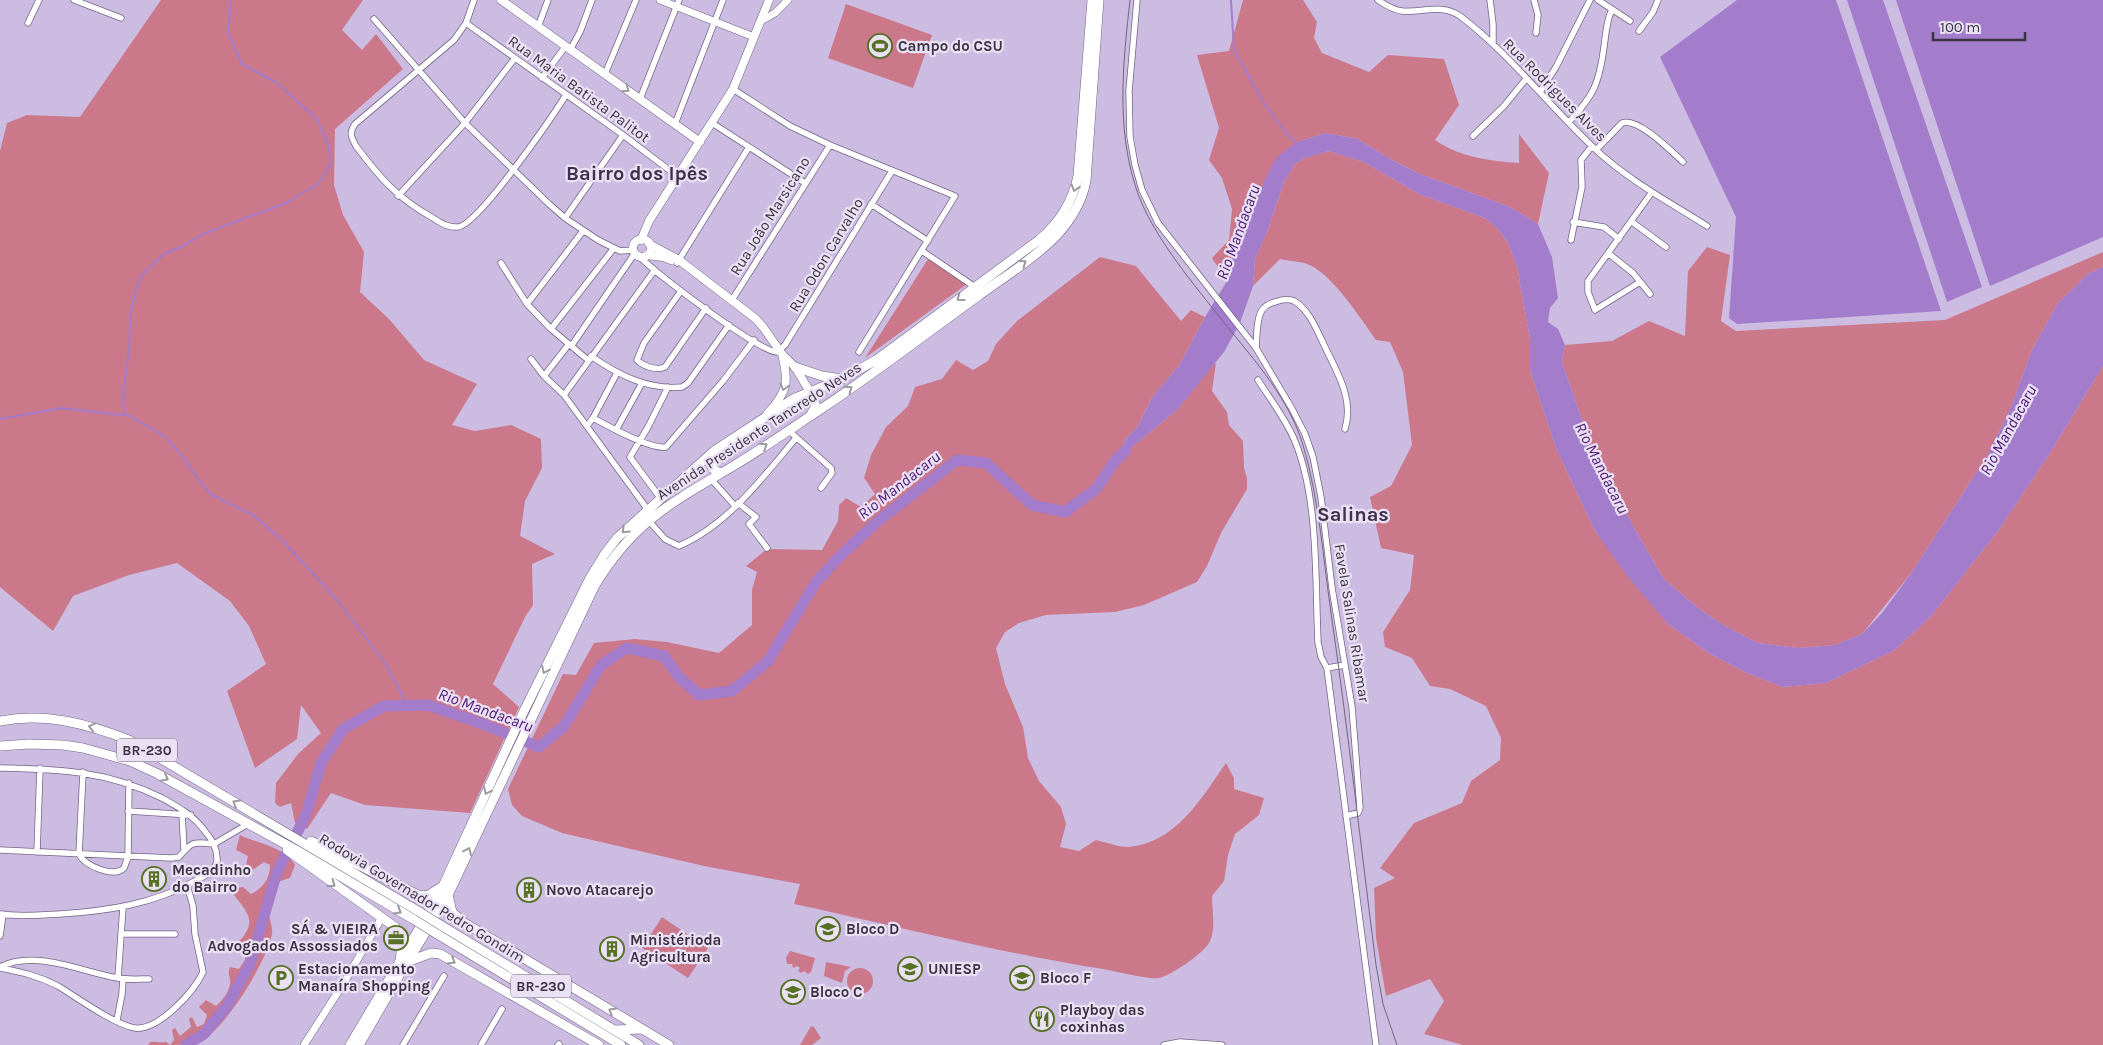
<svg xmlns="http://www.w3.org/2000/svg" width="2103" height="1045" font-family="Karla,sans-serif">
  <rect width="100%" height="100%" fill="#cdbce2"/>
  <!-- green -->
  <path fill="#cb788a" d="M161,0h202l-21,30 20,20 14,-16 27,35 -68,60 -1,56 9,30 21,37 -4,40 29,27 35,41 53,24 -25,41 23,6 36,-6 30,14 1,29 -17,33 -5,35 35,18 -23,10 1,41 -8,12 -32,67 26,23 -49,106 -105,-8 -34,-12 -24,36 -12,-6 -4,-20 -11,4 -5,-4 1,-20 22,-29 23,-21 -20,-28 -4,34 -42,29 -28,-77 39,-27 -17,-38 -19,-25 -53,-38 -48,12 -56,21 -20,35 -53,-44v-436l7,-28 20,-8 53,2z
    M1243,0h60l14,22 -3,16 8,15 47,19 19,-17 56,4 15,46 -24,35c24,17 55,21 84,23v-29l30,39 -11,51 -28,-17 -90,-33 -32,-16 -30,-19 -32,-6 -29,9 -63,99 -7,40 -15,-23 17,-18 3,-31 -10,-31 -13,-18 10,-32 -22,-73 32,-4z
    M846,4l86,31 -19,53 -85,-30z
    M1329,151l35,11 55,32 66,24 13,11 10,14 9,23 13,73v31l26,78 39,83 73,93 42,30 37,19 36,14 43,-4 69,-33 36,-34 67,-85 52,-78 53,-87v679h-640l-39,-11 20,-33 -14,-22 -44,17 -10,-58 -2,-50 21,-10 -15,-10 34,-45 48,-20 9,-22 29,-21 1,-22 -15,-32 -36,-17 -20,-3 -18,-28 -27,-11 -2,-15 27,-42 4,-35 -33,-7 -11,-51 21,-11 21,-41 -9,-73 -13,-30 -14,-2c-16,-22 -44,-67 -69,-76 -8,-3 -19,-3 -27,-5l-27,27 2,-27 12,-27 17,-50 10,-17 11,-7z
    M1707,247l23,8 -9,66 15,10 209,-11 158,-68v15l-15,7 -30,29 -26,47 -23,62 -22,44 -75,116 -50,62 -27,11 -36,3 -41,-5 -33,-17 -27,-18 -35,-30 -66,-115 -35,-101 3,-17 47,-4 37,-20 36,15 3,-65z
    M1100,257l36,9 45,55 10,-11 14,7 -25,47 -28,34 -14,28 -13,14 -9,20 61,-50 31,-40 8,-7 -4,28 15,21 2,13 14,16 1,27 3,10v11l-26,44 -14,33 -10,16 -53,23 -29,7 -69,3 -27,8 -14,9 -9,16 9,36 18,43 5,31 11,23 22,26 5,17 -6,23 19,4 17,-11c10,2 21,7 31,7 48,-3 74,-48 99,-84l8,15v11l30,9 -5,17 -24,19 -7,21 -4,26 -12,15c0,14 4,32 -2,45 -4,11 -40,35 -51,37 -9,2 -45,-7 -56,-9 -104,-16 -206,-43 -309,-65l6,-20 -96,-18 -142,-33 -40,-17 -10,-11 -4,-16 55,-115 13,1 18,-32 41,-4 32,3 52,11 33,-28v-35l5,-18 -11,-6 21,-17 55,1 16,-29 1,-16 7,-7 15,9 14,-13 -11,-16 7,-23 15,-28 22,-21 7,-19 27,-8 14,-19 17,10 15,-9 8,-17 21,-23z
    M928,259l39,25 -102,74z
    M240,835c16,8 46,12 55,30l-5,13 -13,4c-3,8 -9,20 -8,29 0,8 4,16 3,23 -7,31 -46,94 -74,110 -8,1 -39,1 -50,1l2,-3c5,-1 10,1 16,0l4,3 4,-5 -2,-10 3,-2 5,8 11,-9 -2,-8 3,-2 5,10 7,-3 3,-9 -8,-8 7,-7 10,6c6,-5 13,-14 14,-22 1,-6 -3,-10 0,-17l9,2 6,-9v-8l-11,-4 1,-5c6,-3 8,-5 11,-11 10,-15 -5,-26 -13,-39l3,-5 7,-1 8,7c12,-6 19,-15 19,-29l-6,-3 -13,9 -5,-6 2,-9 -12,-6z
    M662,917l46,31 -20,30 -46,-30z
    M790,951l25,7 -4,14 -3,2 -4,-3 -3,2 -3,-2 2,-3 -3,-2 -4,2 -1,-4h-5l-1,-6z
    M826,962l25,5 -6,4 -3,12 -18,-7z
    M847 981a13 13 0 1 1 26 0a13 13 0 1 1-26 0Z
    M811,1026l3,1 7,11 -9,7h-12z"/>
  <!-- water -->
  <path fill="#a37ccb" d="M1737,0h99l105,311 -204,13 -8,-6 7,-101 -76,-160z
    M1847,0h36l99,287 -35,15z
    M1896,0h207v237l-113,49z
    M1326,133l32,6 30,19 32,16 90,33 28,17 14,33 6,41 -8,10 -2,14 10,7 7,16 -3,17 35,101 66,115 35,30 27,18 33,17 41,5 36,-3 27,-11 20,-21 30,-41 75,-116 22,-44 23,-62 26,-47 30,-29 15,-7v99l-53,87 -52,78 -67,85 -36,34 -69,33 -43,4 -36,-14 -37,-19 -42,-30 -40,-47 -33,-46 -39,-83 -26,-78v-31l-13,-73 -9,-23 -10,-14 -13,-11 -66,-24 -55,-32 -35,-11 -24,7 -11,7 -10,17 -17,50 -12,27 -2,27 -13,37 -16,29 -47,58 -62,51 10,-21 13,-14 14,-28 28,-34 25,-47 22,-36 7,-40 42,-83 21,-16z"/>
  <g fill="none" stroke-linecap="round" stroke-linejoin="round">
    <!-- stream -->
    <path stroke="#a37ccb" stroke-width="2" d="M1231,0l3,50 30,53 18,25 14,15
      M124,414l-1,-18 6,-46 2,-39 5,-21 6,-15 22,-21 17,-7 22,-13 83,-31 33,-20 12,-20 -3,-20 -12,-25 -40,-36 -34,-18 -14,-30 3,-34
      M0,419l61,-11 69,8 34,20 19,21 17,25 12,13 41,20 29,25 55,60 48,63 23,43"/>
    <!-- river -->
    <path stroke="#a37ccb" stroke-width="11" d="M186,1045l18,-11 23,-28 23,-42 27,-92 29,-57 15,-52 22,-34 41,-23 44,-1 55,19 56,23 25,-21 37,-61 26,-17 37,8 15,21 20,18 33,-4 36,-30 48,-79 26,-28 36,-33 79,-61 29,3 46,42 33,7 31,-23 19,-28 11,-11"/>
    <defs>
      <path id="minor" d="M74,0l47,18
        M474,0l-8,23 -12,17 -99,84c-6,9 -4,13 1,22 24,32 41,52 77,72 8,5 15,10 25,9 21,-3 94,-110 108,-132
        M1137,0l-8,91 1,46 5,28 7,25 16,33 98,125 35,59 14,27 8,23 8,40 11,91 20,119 8,101 -2,5 -12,3
        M1378,0c7,5 15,10 24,11 20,2 40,-8 58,5 50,38 89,90 135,133 33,31 74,53 112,77
        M1490,0l3,24v20
        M1534,0l4,15 -2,18
        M1598,0l32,21
        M374,19l91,104 84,81 16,14 33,22 22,11 14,-1
        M28,23l11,-23
        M466,23l157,112 54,41
        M538,27l10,-27
        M1639,31l14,-19 5,-12
        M570,50l10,-18 12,-32
        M605,74l31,-74
        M542,78l23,-31
        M733,89l57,37 40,19 125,51 -96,156
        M1540,92l16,-25 34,-67
        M640,99l39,-99
        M1569,122c25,-27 30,-38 35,-75 2,-14 2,-25 8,-38
        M712,123l93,60
        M675,124l48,-124
        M1473,136l31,-30 22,-27
        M1596,150l26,-27c16,-6 49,28 61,39
        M398,196l67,-73 50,-65
        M871,204l57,37
        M565,218l58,-83
        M1573,222l31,5 15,12
        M1632,222l34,25
        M1571,240l11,-53 -1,-27 11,-14
        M922,251l53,36
        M1608,253l25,20 17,21
        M640,257c16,17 118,94 137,95l8,-7 107,-174
        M501,263l26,41 24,25 37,31
        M677,263l72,-116
        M1640,282l-45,28 -7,-18v-11l64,-89
        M681,291l-37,52 -7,17c6,6 19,11 28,7l41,-59
        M732,300l98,-155
        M527,304l56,-73
        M551,329l63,-81
        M572,345l63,-92
        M1256,348c1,-11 0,-28 6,-38 3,-4 8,-7 13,-8 5,-2 13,-4 19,-1 16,9 24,32 32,48 12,25 28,51 19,80
        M591,356c27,19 57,34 91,31l6,-4 41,-58
        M531,359l13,17 20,19 84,115
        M544,376l25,-32
        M1258,380c12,19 27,38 36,59 25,58 21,140 24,203l3,15 6,11
        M564,395l90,-124
        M593,418l24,-45
        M587,426l6,-8c15,8 58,32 73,29l57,-66 31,-41
        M616,430l26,-47
        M788,430l43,38 1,5 -11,15
        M711,479l24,27
        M661,499l-31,-42 18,-30 20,-40
        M738,503l18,14 -7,7 18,24
        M648,520l17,19 14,7c49,-21 84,-69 117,-108
        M1345,665l-18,3 49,377
        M0,768c59,1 108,3 162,30 16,9 31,17 42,32 7,8 14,19 13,31 -2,11 -13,15 -22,20 -42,23 -87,30 -135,33 -20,1 -40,3 -60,0
        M128,811l63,4
        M182,815l2,34
        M214,844l34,-20
        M0,850l171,8 8,-1c13,-16 14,-15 35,-13
        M37,852l3,-84
        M79,854c5,12 35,24 45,14l4,-11 1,-74
        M79,854l4,-82
        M121,934h54
        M0,936l3,-22
        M0,967c36,-18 81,5 118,11 10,2 21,1 31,1
        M0,968c21,4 39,8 58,18 18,11 57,39 77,42 23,3 59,-36 68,-56l-8,-38 -2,-28 -6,-21
        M118,978l5,-71
        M117,1020l5,-26 1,-15
        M403,1045l41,-69
        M481,1045l21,-36
        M558,1045l1,-1
        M1164,1045l16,-3 42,3"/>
      <path id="tertiary" d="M660,0l94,37
        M761,21l14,-8 13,-13
        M304,1045l41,-64 37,-64"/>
      <path id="secondary" d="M501,0l199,142
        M633 248a9 9 0 1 1 18 0a9 9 0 1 1-18 0Z
        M641,240l8,-19 84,-132 36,-89
        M649,244l30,16 77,59 7,8 19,27 13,13 15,25 6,13 -6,10
        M647,255l16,2 8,3
        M768,413c20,-22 21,-31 14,-59"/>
      <path id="primary" d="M795,367l27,9 20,3
        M714,451l-2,17 7,5 4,-1
        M448,895l4,17 11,10 206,123
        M407,963l41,-68 146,-308c39,-66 79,-85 141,-122 30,-18 60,-39 89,-58 52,-35 103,-74 154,-111 42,-31 97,-59 108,-115l13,-181
        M350,1045l88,-148 83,-180 69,-139 14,-23 13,-17 97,-87 79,-52 49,-20 34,-19 163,-120c21,-18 33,-37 39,-64l14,-176
        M359,1045l40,-69"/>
      <path id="trunk" d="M0,721c45,-9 89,3 131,20l287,170
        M0,746l29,-2 34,1 20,3 47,13 26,12 140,77 117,69
        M311,841l107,54 9,1 16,-10
        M287,850l108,77 7,16 -2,20
        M442,926l197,119
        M437,934l184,111
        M407,962l24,-9 9,1 159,91
        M615,1030l27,-1"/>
    </defs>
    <!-- minor casing -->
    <use href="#minor" stroke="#736385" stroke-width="7"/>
    <!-- tertiary casing -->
    <use href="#tertiary" stroke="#736385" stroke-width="8"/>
    <!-- secondary casing -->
    <use href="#secondary" stroke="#736385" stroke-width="9"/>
    <!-- primary casing -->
    <use href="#primary" stroke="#736385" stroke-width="10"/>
    <!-- trunk casing -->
    <use href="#trunk" stroke="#736385" stroke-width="10"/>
    <!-- minor -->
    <use href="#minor" stroke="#fff" stroke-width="5.5"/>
    <!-- tertiary -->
    <use href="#tertiary" stroke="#fff" stroke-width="7"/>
    <!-- secondary -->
    <use href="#secondary" stroke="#fff" stroke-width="8"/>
    <!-- primary -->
    <use href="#primary" stroke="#fff" stroke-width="9"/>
    <!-- trunk -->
    <use href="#trunk" stroke="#fff" stroke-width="9"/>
    <!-- tram -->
    <path stroke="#71677e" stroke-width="1" d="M1130,0c-7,63 -14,127 6,188 15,47 60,99 90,137 30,37 63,74 77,120 16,54 20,112 28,168 17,117 30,234 45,352l7,39 14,41"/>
    <defs>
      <path id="trunk-bridge" d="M418,911l24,15
        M413,919l24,15"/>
    </defs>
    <!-- trunk-bridge casing -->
    <use href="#trunk-bridge" stroke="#736385" stroke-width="10" stroke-linecap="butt"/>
    <!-- trunk-bridge -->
    <use href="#trunk-bridge" stroke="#fff" stroke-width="9"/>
  </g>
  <!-- one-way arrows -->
  <defs><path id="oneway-chevron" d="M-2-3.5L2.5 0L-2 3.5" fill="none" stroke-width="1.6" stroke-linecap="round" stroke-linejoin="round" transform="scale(1.25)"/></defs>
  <g stroke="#9c99a0">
    <use href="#oneway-chevron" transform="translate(626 89) rotate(35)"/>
    <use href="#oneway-chevron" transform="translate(1075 188) rotate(106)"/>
    <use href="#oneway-chevron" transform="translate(1023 263) rotate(-36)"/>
    <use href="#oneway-chevron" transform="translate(960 298) rotate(144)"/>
    <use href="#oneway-chevron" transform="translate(784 387) rotate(106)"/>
    <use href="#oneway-chevron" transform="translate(849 389) rotate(-35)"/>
    <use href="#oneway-chevron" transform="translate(764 446) rotate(-33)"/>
    <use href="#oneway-chevron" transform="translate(625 530) rotate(136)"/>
    <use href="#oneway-chevron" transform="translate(545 670) rotate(116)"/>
    <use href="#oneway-chevron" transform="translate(92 727) rotate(-165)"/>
    <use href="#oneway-chevron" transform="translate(165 778) rotate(29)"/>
    <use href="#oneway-chevron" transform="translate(487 791) rotate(115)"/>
    <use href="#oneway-chevron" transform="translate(236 803) rotate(-149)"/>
    <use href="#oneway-chevron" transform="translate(468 851) rotate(-65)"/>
    <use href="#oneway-chevron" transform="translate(332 884) rotate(37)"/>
    <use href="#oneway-chevron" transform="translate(398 911) rotate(31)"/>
    <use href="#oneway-chevron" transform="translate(452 961) rotate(30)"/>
    <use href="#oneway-chevron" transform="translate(612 1011) rotate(-149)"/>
  </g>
  <!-- icons -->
  <defs>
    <symbol id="stadium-ring" viewBox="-11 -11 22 22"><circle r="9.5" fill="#eae1f4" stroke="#577124" stroke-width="1.5"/><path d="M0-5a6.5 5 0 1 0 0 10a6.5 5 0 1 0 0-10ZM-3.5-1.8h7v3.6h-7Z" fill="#577124"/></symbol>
    <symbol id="building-ring" viewBox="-11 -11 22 22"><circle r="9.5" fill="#eae1f4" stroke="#577124" stroke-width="1.5"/><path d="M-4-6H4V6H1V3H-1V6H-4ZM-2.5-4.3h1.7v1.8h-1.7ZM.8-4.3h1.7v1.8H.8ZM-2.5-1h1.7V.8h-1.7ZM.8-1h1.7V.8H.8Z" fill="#577124"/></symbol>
    <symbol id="university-ring" viewBox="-11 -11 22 22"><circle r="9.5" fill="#eae1f4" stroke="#577124" stroke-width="1.5"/><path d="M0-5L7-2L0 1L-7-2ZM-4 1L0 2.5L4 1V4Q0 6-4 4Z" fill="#577124"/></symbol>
    <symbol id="office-ring" viewBox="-11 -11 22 22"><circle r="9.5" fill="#eae1f4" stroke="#577124" stroke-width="1.5"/><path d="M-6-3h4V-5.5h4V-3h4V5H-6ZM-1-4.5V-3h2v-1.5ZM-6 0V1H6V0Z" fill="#577124"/></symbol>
    <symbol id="parking-ring" viewBox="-11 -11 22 22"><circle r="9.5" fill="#eae1f4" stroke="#577124" stroke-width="1.5"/><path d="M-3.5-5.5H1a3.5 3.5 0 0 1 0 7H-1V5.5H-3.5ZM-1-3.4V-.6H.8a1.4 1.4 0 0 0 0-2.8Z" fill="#577124"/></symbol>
    <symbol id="restaurant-ring" viewBox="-11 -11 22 22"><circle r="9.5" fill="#eae1f4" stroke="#577124" stroke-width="1.5"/><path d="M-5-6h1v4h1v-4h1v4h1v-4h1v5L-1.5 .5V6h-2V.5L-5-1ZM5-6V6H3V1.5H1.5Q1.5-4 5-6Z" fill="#577124"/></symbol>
  </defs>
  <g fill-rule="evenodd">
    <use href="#stadium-ring" x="866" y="32" width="28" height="28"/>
    <use href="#building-ring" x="140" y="865" width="28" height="28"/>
    <use href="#building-ring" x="515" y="876" width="28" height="28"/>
    <use href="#university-ring" x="814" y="915" width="28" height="28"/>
    <use href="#office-ring" x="382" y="924" width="28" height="28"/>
    <use href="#building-ring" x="598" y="935" width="28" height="28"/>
    <use href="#university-ring" x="896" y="955" width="28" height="28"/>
    <use href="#parking-ring" x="267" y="964" width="28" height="28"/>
    <use href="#university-ring" x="1008" y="964" width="28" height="28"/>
    <use href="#university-ring" x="779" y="978" width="28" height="28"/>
    <use href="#restaurant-ring" x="1028" y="1005" width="28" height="28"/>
  </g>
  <g text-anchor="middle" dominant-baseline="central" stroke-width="4.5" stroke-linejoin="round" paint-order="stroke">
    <!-- shield labels -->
    <g fill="#eae1f4" stroke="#6f6777" stroke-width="1">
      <rect x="117" y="738.5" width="60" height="23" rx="4"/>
      <rect x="511" y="974.5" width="60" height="23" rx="4"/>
    </g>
    <g font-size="14" font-weight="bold" fill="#3a3342">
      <text x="147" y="750">BR-230</text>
      <text x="541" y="986">BR-230</text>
    </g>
    <!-- poi labels -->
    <g font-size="15" font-weight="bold" fill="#3a3342" stroke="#eae1f4" text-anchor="start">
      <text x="898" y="46">Campo do CSU</text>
      <text x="172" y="870">Mecadinho<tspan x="172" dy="17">do Bairro</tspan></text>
      <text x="546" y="890">Novo Atacarejo</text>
      <text x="378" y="929" text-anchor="end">SÁ &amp; VIEIRA<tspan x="378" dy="17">Advogados Assossiados</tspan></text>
      <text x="846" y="929">Bloco D</text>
      <text x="630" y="940">Ministérioda<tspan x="630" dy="17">Agricultura</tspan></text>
      <text x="298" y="969">Estacionamento<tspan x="298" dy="17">Manaíra Shopping</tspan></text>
      <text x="928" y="969">UNIESP</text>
      <text x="1040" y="978">Bloco F</text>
      <text x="810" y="992">Bloco C</text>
      <text x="1060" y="1010">Playboy das<tspan x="1060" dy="17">coxinhas</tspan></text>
    </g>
    <!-- street labels -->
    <g font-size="15" fill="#3a3342" stroke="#eae1f4">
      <text transform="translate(579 89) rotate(36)">Rua Maria Batista Palitot</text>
      <text transform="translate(1555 90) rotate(45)">Rua Rodrigues Alves</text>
      <text transform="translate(770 216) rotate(-58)">Rua João Marsicano</text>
      <text transform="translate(826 255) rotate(-59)">Rua Odon Carvalho</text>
      <text transform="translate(759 431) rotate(-33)">Avenida Presidente Tancredo Neves</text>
      <text transform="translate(1352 623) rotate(81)">Favela Salinas Ribamar</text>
      <text transform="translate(422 898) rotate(31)">Rodovia Governador Pedro Gondim</text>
    </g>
    <!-- water labels -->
    <g font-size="16" font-style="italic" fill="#4c1474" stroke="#eae1f4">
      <text transform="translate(1238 232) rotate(-70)">Rio Mandacaru</text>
      <text transform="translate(2008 430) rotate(-61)">Rio Mandacaru</text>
      <text transform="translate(1602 468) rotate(63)">Rio Mandacaru</text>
      <text transform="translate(899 485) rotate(-38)">Rio Mandacaru</text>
      <text transform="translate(486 710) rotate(20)">Rio Mandacaru</text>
    </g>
    <!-- district labels -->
    <g font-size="20" font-weight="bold" fill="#3f304e" stroke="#eae1f4">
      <text x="637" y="173">Bairro dos Ipês</text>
      <text x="1353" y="514">Salinas</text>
    </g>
  </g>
  <!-- scale -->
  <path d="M1933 32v8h92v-8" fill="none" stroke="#3a3342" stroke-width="2.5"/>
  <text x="1940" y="32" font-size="15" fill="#3a3342" stroke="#eae1f4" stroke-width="4" paint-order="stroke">100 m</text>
</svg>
